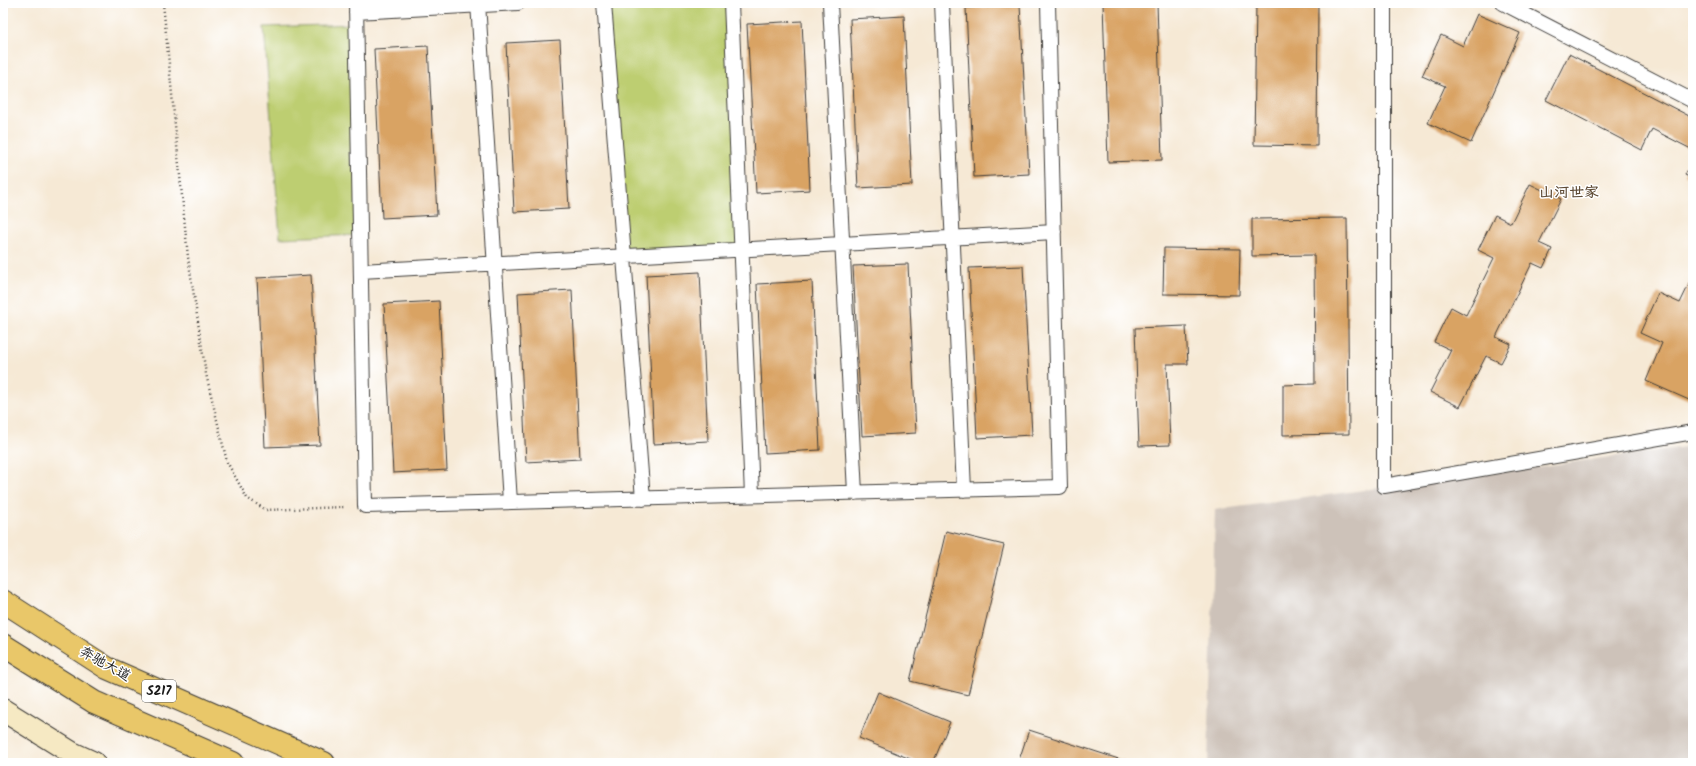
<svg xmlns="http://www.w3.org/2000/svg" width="1696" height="766" font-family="Kalam,'LXGW WenKai TC',sans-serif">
  <rect width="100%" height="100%" fill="#fff"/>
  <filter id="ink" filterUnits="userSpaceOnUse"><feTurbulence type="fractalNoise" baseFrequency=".025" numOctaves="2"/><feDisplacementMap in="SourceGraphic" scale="8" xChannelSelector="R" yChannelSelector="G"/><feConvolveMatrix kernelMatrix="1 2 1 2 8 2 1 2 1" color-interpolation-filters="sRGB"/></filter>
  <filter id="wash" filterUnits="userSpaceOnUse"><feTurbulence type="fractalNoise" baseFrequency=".012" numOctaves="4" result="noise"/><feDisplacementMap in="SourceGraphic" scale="16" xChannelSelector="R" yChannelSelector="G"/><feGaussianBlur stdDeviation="0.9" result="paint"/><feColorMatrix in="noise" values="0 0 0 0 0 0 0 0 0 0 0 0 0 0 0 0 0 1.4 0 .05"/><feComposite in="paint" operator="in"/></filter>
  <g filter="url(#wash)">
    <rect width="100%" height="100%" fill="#f6e9d5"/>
    <!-- industrial -->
    <path fill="#cdc2b9" d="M1693,446v317h-485l7,-253z"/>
    <!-- green -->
    <path fill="#bdce71" stroke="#6c7546" d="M604,3h127l11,247 -118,6z
      M357,24l3,211 -80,3 -16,-211z"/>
    <g id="blocks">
      <!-- building -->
      <path fill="#d9a364" d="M1103,3h54l5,157 -54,2z
        M1256,3h62l-1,143 -63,-1z
        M1020,5l9,169 -55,3 -8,-169z
        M1477,14l43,19 -49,110 -43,-20 17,-37 -23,-10 19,-41 22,11z
        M904,16l8,169 -54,3 -8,-169z
        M802,21l8,169 -54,3 -9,-169z
        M560,40l9,169 -55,3 -8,-169z
        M428,46l9,169 -55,3 -8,-169z
        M1569,54l124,64v32l-41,-21 -10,21 -96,-50z
        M1693,159v20l-8,-4z
        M1530,184l31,15 -22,44 13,6 -9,19 -11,-5 -36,74 15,7 -10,19 -15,-7 -26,51 -30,-15 21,-42 -17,-8 17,-35 15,8 28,-57 -16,-8 17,-35 16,8z
        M1347,218l2,216 -66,1v-50l32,-1 -1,-129 -62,1v-37z
        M1164,248l76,1 -1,46 -76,-1z
        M908,264l8,169 -54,3 -9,-170z
        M1023,266l9,169 -55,3 -8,-170z
        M700,272l8,169 -54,3 -8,-169z
        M311,275l9,170 -55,2 -8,-169z
        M1693,276v115l-4,9 -43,-19 16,-38 -22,-10 18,-40 22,10z
        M812,281l8,169 -55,3 -8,-169z
        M572,290l8,169 -54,3 -8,-169z
        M439,301l8,169 -54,3 -9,-169z
        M1186,326l2,38h-21l3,81 -31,1 -4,-118z
        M946,531l58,14 -36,150 -58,-14z
        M878,692l72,30 -17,41h-13l-61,-25z
        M1029,730l102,33h-113z"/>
    </g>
  </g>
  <g filter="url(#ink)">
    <use href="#blocks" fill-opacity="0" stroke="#3d3b38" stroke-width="1"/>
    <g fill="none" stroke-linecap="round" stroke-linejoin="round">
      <defs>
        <path id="lane" d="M356,3l9,503 695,-19 -12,-484
          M478,3l32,499
          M604,3l39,496
          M731,3l21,492
          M830,3l25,490
          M942,3l22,487
          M1384,3v483l309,-54
          M1503,3l190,98
          M356,12l162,-9
          M361,271l693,-39"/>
        <path id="secondary" d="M3,710l69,43 22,10"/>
        <path id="primary" d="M3,601l104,67 217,95
          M3,645l91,57 139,61"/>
      </defs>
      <!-- lane casing -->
      <use href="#lane" stroke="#3d3b38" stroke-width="16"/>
      <!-- secondary casing -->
      <use href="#secondary" stroke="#3d3b38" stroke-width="24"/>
      <!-- primary casing -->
      <use href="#primary" stroke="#3d3b38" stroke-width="24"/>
      <!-- path -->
      <path stroke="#3d3b38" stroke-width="2.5" stroke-dasharray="1 3" stroke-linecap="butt" d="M163,3l25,254 18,117 21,88 20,36 19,12 78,-3"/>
      <!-- lane -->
      <use href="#lane" stroke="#fff" stroke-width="14"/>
      <!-- secondary -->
      <use href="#secondary" stroke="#f6e9c3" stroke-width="22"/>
      <!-- primary -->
      <use href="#primary" stroke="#e9c769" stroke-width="22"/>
    </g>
  </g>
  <g text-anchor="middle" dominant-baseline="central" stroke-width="3" stroke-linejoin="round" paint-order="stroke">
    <!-- shield labels -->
    <rect fill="#fff" stroke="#606060" stroke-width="1" x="142" y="680" width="34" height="22" rx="3"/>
    <g font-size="13" font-weight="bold" fill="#1c1c1c">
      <text x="159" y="691">S217</text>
    </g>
    <!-- street labels -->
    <g font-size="14" fill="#1c1c1c" stroke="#fff">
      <text transform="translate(105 664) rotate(29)">奔驰大道</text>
    </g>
    <!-- neighbourhood labels -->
    <g font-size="15" font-weight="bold" fill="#5e4b35" stroke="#fff">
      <text x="1569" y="193">山河世家</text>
    </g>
  </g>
  <!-- margin -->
  <rect width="1696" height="766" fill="none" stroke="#fff" stroke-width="16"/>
</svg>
